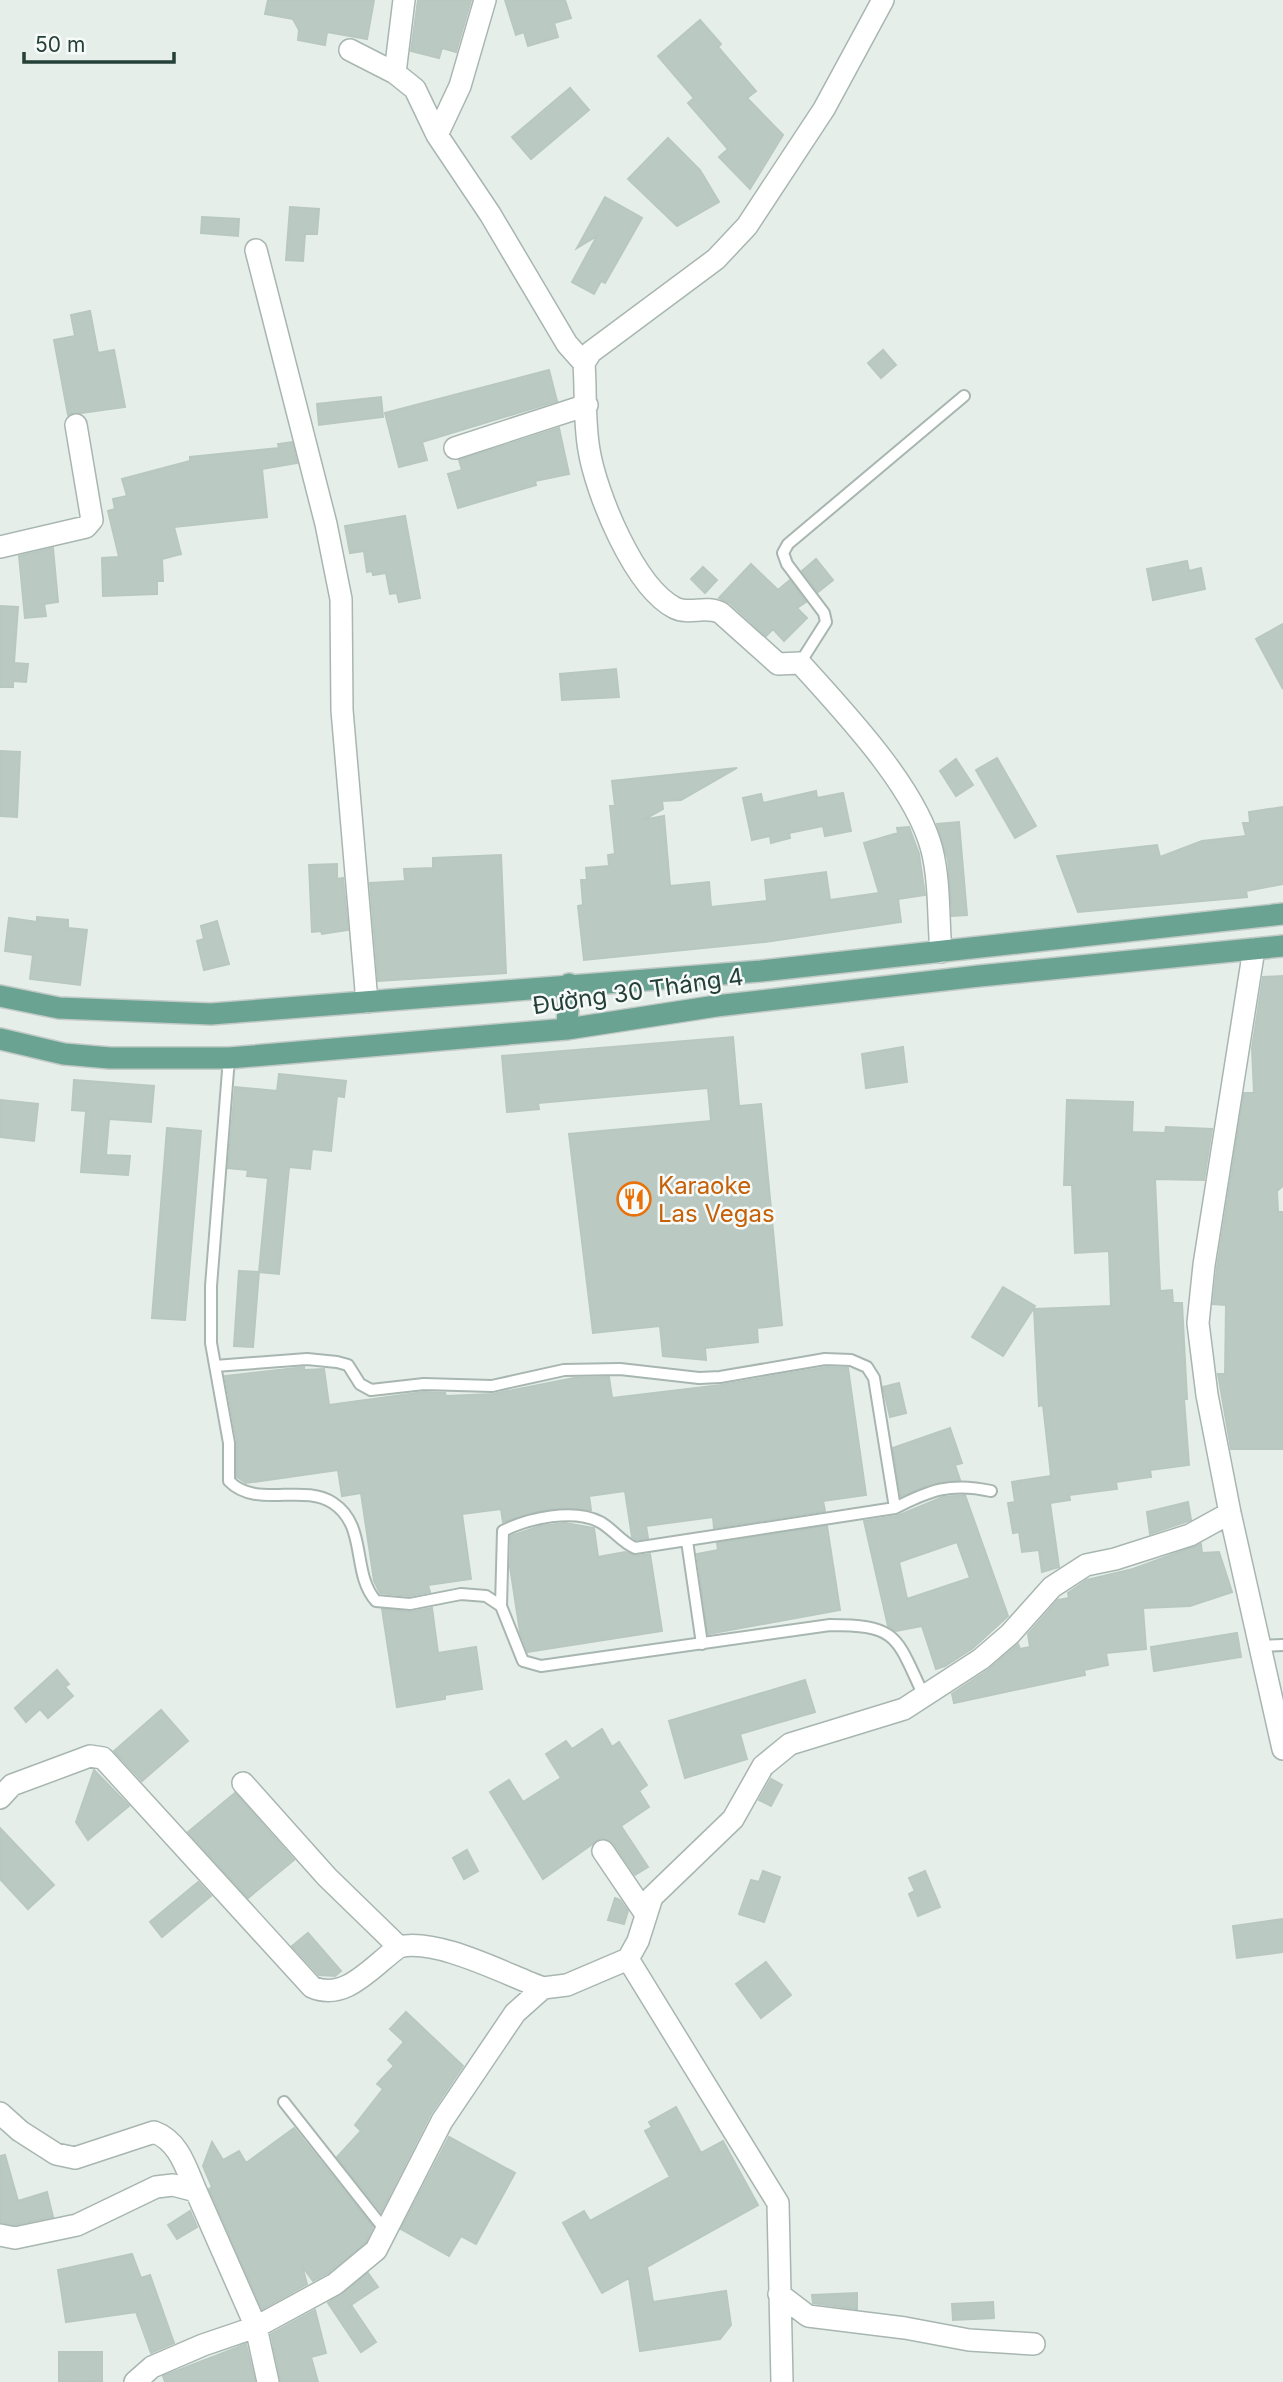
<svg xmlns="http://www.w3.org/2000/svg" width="1283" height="2382" font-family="Inter,sans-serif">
  <rect width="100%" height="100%" fill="#e6eeea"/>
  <!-- building -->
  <path fill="#bbc9c3" stroke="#b8c8c1" stroke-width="2" fill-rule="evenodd" d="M268,0h106l-7,39 -40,-7 -2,13 -27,-5 1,-10 -6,-11 -28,-5z
    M418,0h53l-15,52 -14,-4 -3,10 -28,-7z
    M505,0h60l6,18 -17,5 4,14 -30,9 -4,-14 -8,3z
    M700,20l21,24 -3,3 38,44 -9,7 36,37 -33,54 -31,-32 9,-8 -40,-46 6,-5 -36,-42z
    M570,88l19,22 -58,49 -19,-22z
    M668,138l32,32 19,32 -42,24 -49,-47z
    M605,197l37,21 -37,65 -4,-2 -7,13 -22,-12 25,-46 -20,12z
    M290,207l29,2 -2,25h-12l-2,27 -17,-1z
    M202,217l37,2 -1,17 -37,-3z
    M90,311l8,42 16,-3 11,57 -57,8 -14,-75 21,-4 -4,-21z
    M883,350l13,15 -15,13 -13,-15z
    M549,370l8,31 -135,41 5,18 -28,7 -14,-54z
    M381,397l2,20 -64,8 -2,-21z
    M559,428l10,46 -34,7 1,4 -78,23 -10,-34 14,-4 -3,-10z
    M292,442l5,21 -35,6 5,48 -93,10 7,27 -19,5 1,22h-6v13l-54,2 -1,-38 17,-1 -11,-46 7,-2 -2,-10 14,-3 -5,-17 68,-18v-4l89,-9 -1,-4z
    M405,516l15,82 -21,4 -2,-9 -7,1 -4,-21 -13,2 -1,-4 -5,1 -3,-21 -14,2 -5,-27z
    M53,548l5,54 -14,2 2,12 -21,2 -6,-62z
    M816,559l17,21 -15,12 -16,-21z
    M1187,561l2,10 12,-3 4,21 -52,11 -6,-31z
    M751,564l27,26 12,-10 16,22 -9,6 10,10 -23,23 -11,-12 -7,7 -36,-33 -11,-5z
    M703,567l14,13 -12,13 -14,-14z
    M0,606l18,1 -4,56 14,1 -2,18 -13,-1v6h-13z
    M1283,624v65l-27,-50z
    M616,669l3,28 -57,3 -2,-26z
    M0,751l20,1 -3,65 -17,-1z
    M997,758l39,68 -21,12 -39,-68z
    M956,759l17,26 -17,11 -16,-25z
    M737,768l-56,32 -19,1 1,8 -20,11 21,-4 6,70 39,-4 2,25 56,-6 -2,-21 61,-8 4,28 49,-7 -15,-50 34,-10 -1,-5 12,-1 10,27 6,41 -27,4 3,23 -136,20 -181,18 -6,-54 5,-1 -2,-25h6l-1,-12 23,-2 -1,-11 7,-1 -5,-48h5l-3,-25z
    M816,791l1,7 26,-5 8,38 -26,5 -2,-10 -34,7 1,5 -19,5 -1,-7 -18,4 -9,-42 18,-4 2,9z
    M1283,807v77l-37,7 1,6 -169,15 -21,-56 100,-11 3,12 42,-16 44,-5 -3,-13h7l-1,-11z
    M959,822l8,93 -15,1 -4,-56 -11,-36z
    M501,855l5,118 -128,8 -8,-98 35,-2 -1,-12 29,-1v-10z
    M337,864v15l6,-1 5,52 -26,4 -1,-3 -9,1 -3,-67z
    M37,917l31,3v8l19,2 -7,55 -50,-6 3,-24 -28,-4 4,-33 28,4z
    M217,921l12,43 -25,6 -7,-29 7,-2 -3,-13z
    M1283,976v210l-6,5 1,21h5v237h-52l-13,-75h7l1,-69 -13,-1 4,-37 27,-174h10l-2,-45 11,-71z
    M733,1037l6,69 22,-2 21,221 -25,3 1,14 -53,6 1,12 -43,-4 -3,-30 -67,7 -24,-199 142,-13 -3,-33 -170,15 1,6 -32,3 -5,-56z
    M903,1047l4,35 -41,6 -4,-34z
    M279,1074l67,7 -2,16 -7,-1 -6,55 -19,-2 -2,20 -21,-2 -10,107 -20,-2 9,-94 -21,-2 1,-6 -20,-2 7,-81 42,4z
    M74,1080l80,6 -3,36 -42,-3 -3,36 24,1 -2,19 -47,-3 5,-61 -14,-1z
    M0,1100l38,4 -4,37 -34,-4z
    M1067,1100l66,2 -1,30 33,1 1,-6 46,2 -8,51 -49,-1 5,112 12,-1 1,13h9l5,96h-3l5,66 -39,5 1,7 -35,5 1,7 -48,6 1,5 -20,3 9,64 -17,5 -3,-22 -17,2 -3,-20 -6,1 -5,-30 7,-1 -3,-20 39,-6 -8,-71 -4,1 -5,-97 77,-3 -2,-55 -34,2 -3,-68h-8z
    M167,1128l34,3 -16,189 -33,-2z
    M239,1271l20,1 -6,75 -19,-1z
    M1003,1287l32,19 -32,50 -31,-19z
    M304,1367v3l20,-1 5,36 95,-13 21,1 1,3 47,-2 81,-16 35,-1 3,21 109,-13 106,-18 21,1 18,127 -43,6 2,10 -111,17 -1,-11 -67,9 2,12 -12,2 -4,-3 -7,-46 -36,5 2,14 -41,-1 -47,13 -2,-13 -39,5 9,65 -43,6 2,7 -20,4 -30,-3 -6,-12 -13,-88 -19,3 -4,-26 -92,13 -9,-6v-35l-12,-66z
    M899,1383l7,30 -16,4 -7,-30z
    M950,1428l12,35 -7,2 5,15 -32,5 -27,11 -8,-48z
    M965,1495l43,121 -35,32 -28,18 -9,3 -14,-43 -26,5 -8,-5 -24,-105 33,-5 46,-19zM957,1542l13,36 -63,21 -8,-37z
    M1188,1502l3,18 -41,14 -3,-22z
    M565,1523l29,5 4,29 27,-5 10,4 15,-2 12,77 -134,21 -8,-20 -10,-65 1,-31 29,-10z
    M827,1526l13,84 -132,24 -11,-80 21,-4 -1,-7z
    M1201,1544l1,9 17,-1 13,40 -42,14 -47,2 3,41 -40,4 2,12 -24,5 1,5 -131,28 -2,-9 36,-24 30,-26 2,5 10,-2 -2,-13 30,-34 11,-2 -1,-5 19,-13 46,-11z
    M432,1608l6,45 38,-6 6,42 -37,6v4l-48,8 -15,-98 28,3z
    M1237,1633l4,24 -87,14 -3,-24z
    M57,1670l12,14 -4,3 8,9 -25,22 -8,-9 -14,13 -11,-14z
    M805,1680l10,32 -75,22 7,25 -62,19 -16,-57z
    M161,1710l27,31 -46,40 -28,-30z
    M602,1729l10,18 7,-5 28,43 -8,6 10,16 -28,19 27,41 -13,8 -22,-32 -12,-5 -58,41 -53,-87 19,-12 14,22 38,-24 -15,-24 20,-13 6,8z
    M94,1770l35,36 -41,34 -12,-18z
    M771,1779l11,6 -11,21 -12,-6z
    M235,1793l59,67 -46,38 -60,-66z
    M0,1828l54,57 -26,24 -28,-30z
    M467,1850l11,21 -14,8 -11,-21z
    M763,1871l17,6 -16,45 -25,-8 12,-34 8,2z
    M925,1871l15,36 -22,9 -9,-22 6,-3 -6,-13z
    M198,1882l13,14 -49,41 -12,-15z
    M615,1898l5,2 8,11 -4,13 -16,-4z
    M1283,1919v33l-46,6 -4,-32z
    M308,1933l33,38 -6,5 -16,-1 -27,-29z
    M766,1962l25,33 -30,23 -25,-34z
    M406,2012l57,54 -33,49 -49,97 -44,-55 24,-26 -6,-6 28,-36 -6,-5 17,-18 -6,-6 16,-18 -14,-13z
    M676,2107l25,46 22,-12 35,64 -111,62 6,35 73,-11 5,34 -11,14 -80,12 -11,-73 -27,15 -39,-70 21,-12 6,10 80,-44 -25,-46 7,-4 -3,-5z
    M294,2128l79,99 -7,15 -38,31 -15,8 -11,-15 5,18 -45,25 -53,-120 3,-2 -9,-21 9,-24 11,18 16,-9 7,12z
    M449,2137l66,36 -39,71 -15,-8 -12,20 -48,-27z
    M5,2155l13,46 29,-9 6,25 -38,8 -15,-3v-66z
    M190,2211l7,16 -20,12 -9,-14z
    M132,2254l9,24 9,-3 24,68 -23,10 -15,-41 -70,10 -8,-52z
    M368,2273l10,14 -27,18 25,37 -15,10 -33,-49z
    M857,2293v16l-44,-6 -1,-8z
    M993,2302l1,16 -41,2 -1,-16z
    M315,2310l11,43 -15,4 7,25h-37l-10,-48z
    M246,2344l9,38h-90l-2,-6z
    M59,2352h43v29l-43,1z"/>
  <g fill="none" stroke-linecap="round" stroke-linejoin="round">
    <defs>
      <path id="lane" d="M800,663l26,-41 -2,-9 -37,-49 -4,-11 5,-9 176,-148
        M229,1058l-18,228v57l18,100v38c27,28 74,2 104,22 35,23 18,70 43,98l34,3 51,-10 25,2 15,10 22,55 18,5 289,-41c69,0 66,12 94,71
        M215,1366l92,-7 30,3 11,3 12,19 11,6 53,-6 68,2 72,-16 56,-1 79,9 21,-1 105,-18 26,1 16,7 7,11 21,130
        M687,1541l15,103
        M501,1606l2,-75c25,-13 71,-23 97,-9 13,7 21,20 35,26l260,-40c35,-18 56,-26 96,-17
        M1262,1646l21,-1
        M284,2102l101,128"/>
      <path id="street" d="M883,0l-59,109 -77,117 -31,33 -125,93 -7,11c2,28 0,59 5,87 7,43 45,137 86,158 14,7 31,-3 46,5l57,51 22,-1c44,49 116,124 132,187 8,32 6,69 9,102
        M350,50l45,23 20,16 22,46 53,79 77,130 17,19
        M395,73l9,-73
        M437,135l23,-49 25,-86
        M256,250l70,274 15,75 1,111 25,292
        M455,448l132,-43
        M0,547l86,-20 6,-7 -16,-95
        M1254,949l-50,316 -6,58 9,72 23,118 53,236
        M243,1783l84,94 72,70
        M0,1798l12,-13 78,-29 13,2 209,229c34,15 61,-22 87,-40 37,-10 108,28 144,41
        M603,1851l42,62
        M628,1959l150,244 4,179
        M0,2113l20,18 36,23 19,4 79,-26c25,9 32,36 42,59
        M0,2235l15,3 62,-13 79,-38 17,-2 23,6 60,136 12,55
        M779,2294l29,22 97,12 64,12 65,4
        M135,2382l17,-15 51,-22 53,-18 79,-43 41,-34 66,-129 73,-108 28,-25 24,-3 61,-26 10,-18 14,-44 81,-78 30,-53 27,-22 114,-35 77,-50 29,-25 42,-47 34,-22 29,-6 75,-24 40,-22"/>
      <path id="primary" d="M0,996l59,12 152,6 550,-43 522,-57
        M567,1029l2,-45
        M0,1039l64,15 46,4h119l338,-29 149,-23 263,-30 304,-30"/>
    </defs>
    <!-- lane casing -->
    <use href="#lane" stroke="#a8b6b1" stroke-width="14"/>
    <!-- street casing -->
    <use href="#street" stroke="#a8b6b1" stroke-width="24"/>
    <!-- primary casing -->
    <use href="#primary" stroke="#c2cac7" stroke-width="24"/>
    <!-- lane -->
    <use href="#lane" stroke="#fff" stroke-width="10"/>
    <!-- street -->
    <use href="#street" stroke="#fff" stroke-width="21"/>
    <!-- primary -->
    <use href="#primary" stroke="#6ba392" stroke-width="21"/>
  </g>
  <!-- icons -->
  <defs>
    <symbol id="restaurant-ring" viewBox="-11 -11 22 22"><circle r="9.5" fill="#f6faf8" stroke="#e8710a" stroke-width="1.5"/><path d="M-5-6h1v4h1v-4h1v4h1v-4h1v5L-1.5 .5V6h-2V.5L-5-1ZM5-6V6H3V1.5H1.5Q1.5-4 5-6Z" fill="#e8710a"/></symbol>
  </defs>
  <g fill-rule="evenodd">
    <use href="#restaurant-ring" x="615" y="1180" width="38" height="38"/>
  </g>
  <g text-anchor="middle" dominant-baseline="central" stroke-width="5" stroke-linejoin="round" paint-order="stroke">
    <!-- street labels -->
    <g font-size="24" fill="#244038" stroke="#f6faf8">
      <text transform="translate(638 991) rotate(-8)">Đường 30 Tháng 4</text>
    </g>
    <!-- food labels -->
    <g font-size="24" fill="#c56008" stroke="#f6faf8" text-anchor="start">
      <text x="658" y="1185">Karaoke<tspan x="658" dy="28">Las Vegas</tspan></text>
    </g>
  </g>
  <!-- scale -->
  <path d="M24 52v10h150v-10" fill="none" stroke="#244038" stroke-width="3.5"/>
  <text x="35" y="52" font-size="21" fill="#244038" stroke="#f6faf8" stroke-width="5" paint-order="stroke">50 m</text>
</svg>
